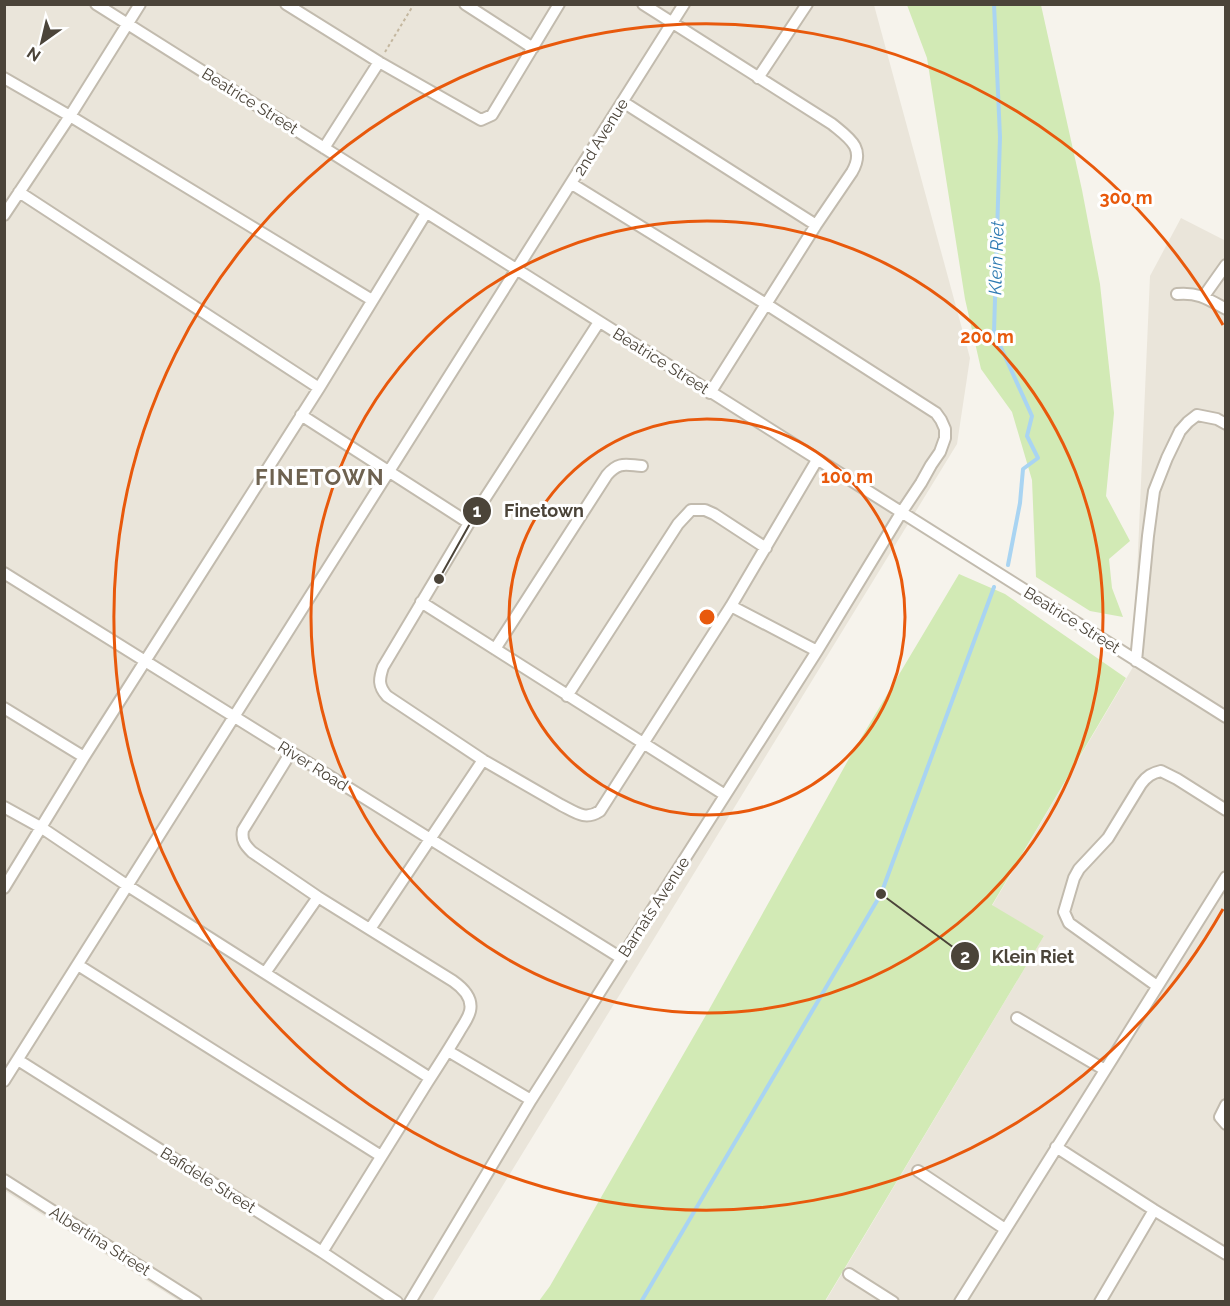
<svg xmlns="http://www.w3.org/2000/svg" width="1230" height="1306" font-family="Raleway,sans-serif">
  <rect width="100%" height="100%" fill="#f6f3ec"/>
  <!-- residential -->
  <path fill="#eae5da" d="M4,5h870l96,353 -13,86 -525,857h-253l-174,-110z
    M1181,218l45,23 -1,1060 -400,1 219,-366 -52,-30 141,-239 17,-391z"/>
  <!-- green -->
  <path fill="#d2eab5" d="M907,5h134l41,185 18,94 14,129 -8,83 24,45 -21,18 3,29 11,29 -33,-6 -54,-34 -4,-97 -20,-68 -31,-43 -16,-70 -38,-241z
    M959,574l46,20 121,84 -134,227 52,31 -219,365h-286l11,-15 156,-271 145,-260z"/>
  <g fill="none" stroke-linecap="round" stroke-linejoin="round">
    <!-- stream -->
    <path stroke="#a9d4f2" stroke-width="4" d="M994,4l6,133 -6,195 38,84 -5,20 11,22 -15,11 -3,34 -12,62
      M641,1302l240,-408 113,-307"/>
    <defs>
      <path id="minor" d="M96,4l1130,713
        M286,4l93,58 102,58 11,-5 67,-111
        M465,4l68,44
        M643,4l189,120c17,14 34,24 20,48l-36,53 -106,168
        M4,78l66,38 302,184
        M758,78l49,-74
        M623,102l193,123
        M324,148l55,-86
        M19,192l300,196
        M4,215l66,-99 70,-112
        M1177,294c21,-2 31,5 49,15
        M1204,296l22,-31
        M599,322l-130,201 -86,144c-4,12 -5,19 4,29l96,64 78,45c14,7 24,16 39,6l131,-205 86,-146
        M301,415l168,108
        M4,573l617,385
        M421,602l304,193
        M731,606l86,45
        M495,649l112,-174c12,-14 19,-10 35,-9
        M1136,661l12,-125 6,-45 13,-33 13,-27 8,-9 9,-7 20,4 9,5
        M567,696l111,-172 13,-14h14l9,4 52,34
        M4,708l80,49
        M291,752l-48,78c-2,10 2,15 9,22l66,45 135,84c10,7 20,17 17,30 -2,8 -7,14 -11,21 -10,17 -21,34 -32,51 -35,56 -70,112 -105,169
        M4,807l38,21 86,58 302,192
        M4,888l80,-131 235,-369 107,-175
        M370,929l113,-169
        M78,965l303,191
        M265,973l53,-76
        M1157,986l-88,-63 -5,-11 10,-34 5,-9 29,-31 33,-54c6,-8 11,-11 20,-13l16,8 49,31
        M1017,1018l88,52
        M448,1051l83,49
        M18,1060l304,192 75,50
        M4,1081l680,-1077
        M1226,1105l-6,12 6,7
        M1056,1147l98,63 72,44
        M918,1171l87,58
        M4,1180l192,122
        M849,1274l44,28
        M410,1302l121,-202 286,-449 84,-138 20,-30 10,-18 9,-13 5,-14v-9l-4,-9 -5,-7 -170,-109 -194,-120
        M960,1302l266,-425
        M1100,1302l54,-92"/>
    </defs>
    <!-- minor casing -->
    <use href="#minor" stroke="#c2bbae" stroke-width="14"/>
    <!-- path -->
    <path stroke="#c4b79f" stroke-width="2" stroke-dasharray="3 3" stroke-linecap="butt" d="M385,52l29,-48"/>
    <!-- minor -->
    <use href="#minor" stroke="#fff" stroke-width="10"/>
  </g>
  <!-- distance rings -->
  <g fill="none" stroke="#e8590c" stroke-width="3">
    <circle cx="707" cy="617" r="198"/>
    <circle cx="707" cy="617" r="396"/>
    <path d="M1223 909A593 593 0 1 1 1223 325"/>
  </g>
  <g text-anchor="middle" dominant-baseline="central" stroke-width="6" stroke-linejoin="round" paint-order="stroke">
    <!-- street labels -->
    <g font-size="16" fill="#4b4439" stroke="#fff">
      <text transform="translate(250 101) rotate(32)">Beatrice Street</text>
      <text transform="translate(601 137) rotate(-58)">2nd Avenue</text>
      <text transform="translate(661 361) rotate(32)">Beatrice Street</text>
      <text transform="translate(1072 620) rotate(32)">Beatrice Street</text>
      <text transform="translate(313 766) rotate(32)">River Road</text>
      <text transform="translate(654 907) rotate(-57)">Barnats Avenue</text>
      <text transform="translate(208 1180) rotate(32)">Bafidele Street</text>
      <text transform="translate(100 1241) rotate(32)">Albertina Street</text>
    </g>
    <!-- water labels -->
    <g font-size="18" font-style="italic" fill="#2e7ab2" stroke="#fff">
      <text transform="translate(996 258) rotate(-88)">Klein Riet</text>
    </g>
    <!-- district labels -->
    <g font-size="22" font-weight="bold" letter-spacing="1.5" fill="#6e6250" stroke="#fff">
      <text x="320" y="477">FINETOWN</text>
    </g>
  </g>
  <circle cx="707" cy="617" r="9" fill="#e8590c" stroke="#fff" stroke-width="3"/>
  <g font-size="18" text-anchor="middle" font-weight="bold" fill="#e8590c" stroke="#fff" stroke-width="6" stroke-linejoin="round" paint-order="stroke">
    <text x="1126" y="204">300 m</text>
    <text x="987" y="343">200 m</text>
    <text x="847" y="483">100 m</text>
  </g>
  <!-- callouts -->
  <path fill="none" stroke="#4b4439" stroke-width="2" d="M439 579L477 511M881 894L965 956"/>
  <g fill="#4b4439" stroke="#fff" stroke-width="2">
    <circle cx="439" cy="579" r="6"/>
    <circle cx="881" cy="894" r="6"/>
    <circle cx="477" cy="511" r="15"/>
    <circle cx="965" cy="956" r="15"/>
  </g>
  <g font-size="18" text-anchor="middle" font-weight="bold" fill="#fff">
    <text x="477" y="517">1</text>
    <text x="965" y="963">2</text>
  </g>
  <g font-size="18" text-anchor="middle" font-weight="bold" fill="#4b4439" stroke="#fff" stroke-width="6" stroke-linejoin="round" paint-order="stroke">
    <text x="544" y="517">Finetown</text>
    <text x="1033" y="963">Klein Riet</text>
  </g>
  <!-- border -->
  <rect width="1230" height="1306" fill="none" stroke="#4b4439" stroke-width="12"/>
  <!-- north arrow -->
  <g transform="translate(42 42) rotate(214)" stroke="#ffffff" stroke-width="4.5" paint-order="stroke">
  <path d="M0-4.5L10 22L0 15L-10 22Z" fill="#4b4439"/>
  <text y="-9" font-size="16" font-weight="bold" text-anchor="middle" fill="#4b4439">N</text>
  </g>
</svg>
